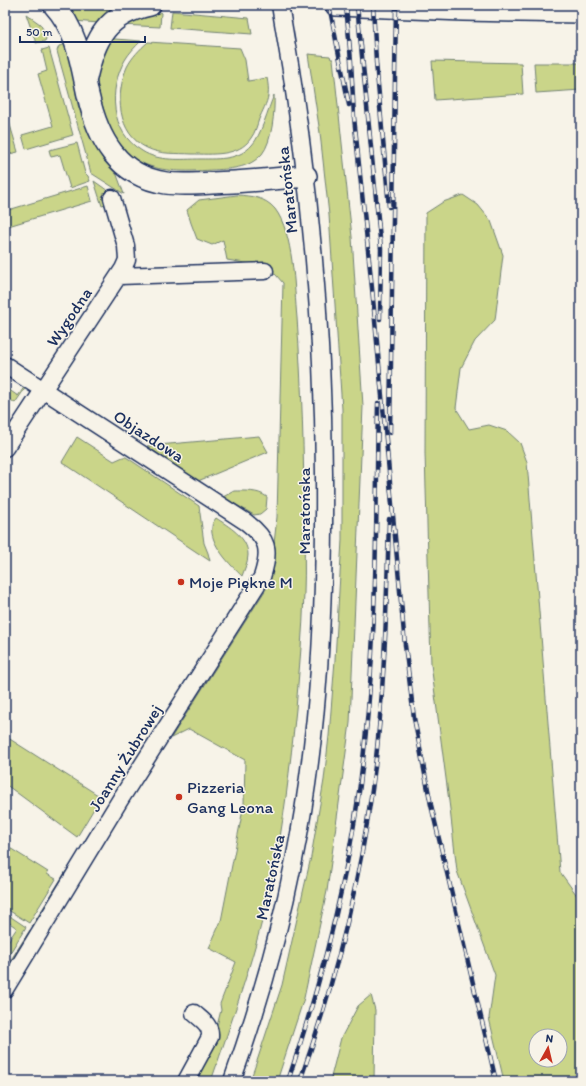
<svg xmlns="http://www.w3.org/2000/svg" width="586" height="1086" font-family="Itim,sans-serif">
  <rect width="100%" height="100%" fill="#f7f3e8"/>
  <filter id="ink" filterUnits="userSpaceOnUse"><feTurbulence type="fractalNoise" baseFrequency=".025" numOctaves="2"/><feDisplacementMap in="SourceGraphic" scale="8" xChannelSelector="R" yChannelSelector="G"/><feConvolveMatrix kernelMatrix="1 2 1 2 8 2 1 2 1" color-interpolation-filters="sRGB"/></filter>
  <g filter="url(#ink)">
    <!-- green -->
    <path fill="#cad589" stroke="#728274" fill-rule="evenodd" d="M64,5h59l-24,18 -25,-2z
      M159,11l2,2 -1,14 -39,-2 28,-12z
      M172,11l77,7 3,16 -82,-6z
      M26,14l14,10 7,12 -2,5 -9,2z
      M115,39l26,2c-6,6 -12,12 -16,19 -17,29 -15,72 17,91 17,11 39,8 59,8 18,0 38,1 51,-14 9,-9 16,-36 22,-50 1,16 -2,47 -12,59 -13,15 -33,15 -51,16 -52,4 -92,-1 -107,-59 -3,-10 -8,-24 -7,-36 2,-11 7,-24 10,-35z
      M148,42l92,6 5,12 3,21 19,-3c1,5 2,12 1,18 -1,7 -6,16 -9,23 -2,6 -4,14 -8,19 -12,19 -40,16 -59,16 -15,-1 -31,1 -45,-6 -30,-14 -32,-54 -20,-81 5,-10 13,-18 21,-25z
      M68,44l10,61 11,30 15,26 13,14 7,19 -33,-21 -34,-122 2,-5z
      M49,48l24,87 -47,14 -4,-14 31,-9 -15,-52 9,-3 -5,-21z
      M308,54l22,2 1,3h2l19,178 11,169 -13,317 -23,168 -23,107 -27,83h-27l8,-23 24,-73 29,-128 13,-77 5,-44 6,-76 7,-120v-131l-13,-194 -9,-82z
      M432,61l89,2 2,31 -88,6z
      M534,63h47v27l-45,3z
      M5,108l13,44 -13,3z
      M77,143l8,30 3,3 2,5 -20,7 -10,-33 -9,2 -2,-7z
      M94,181l17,12 -9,3 3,9 -3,1z
      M88,186l4,15 -87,26v-16z
      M237,195c14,1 28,2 38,14 19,25 19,78 22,109 5,68 7,136 7,205 0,23 1,46 0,70 -1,39 -5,77 -8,116 -6,57 -12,115 -24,171 -15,69 -38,135 -61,201h-18l19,-35 9,-36 -1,-6 16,-42 -27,-14 12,-27 23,-117 1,-44 -56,-31 -18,9 95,-149 4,-10 7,-62 6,-234 -14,-16 -42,-7 -4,-20 -11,5 -15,-6 -6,-16 -4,-13 12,-10z
      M463,195l15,10 13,16 12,34 -8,65 -20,21 -14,27 -5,40 13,21 20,-4 18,6 13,12 7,19 33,410 21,29v180h-77l-15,-63 6,-43 -38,-104 -7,-62 -19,-145 -6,-211 1,-240 17,-11zM536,1036h24v24h-24z
      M25,386l1,1 -11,16 -10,-7v-9l13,9z
      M259,436l9,16 -70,29 -51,-35z
      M77,437l37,24 9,-4h3l73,49 5,37 4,10 2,8 -148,-99z
      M234,491c11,0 24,-1 33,6l-1,12 -6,5 -6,1 -31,-18z
      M216,518c12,8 32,19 32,37 0,7 -4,15 -6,21 -11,-10 -33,-33 -30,-49 0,-4 2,-6 4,-9z
      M5,736l96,61 -24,40 -72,-53z
      M5,845l43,27 -1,2 9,5 -27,44 -24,-15z
      M66,871l3,2 -34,55 -3,-2z
      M5,913l21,14 -21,34v-15l12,-18 -12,-8z
      M30,930l3,1 -28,45v-7z
      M371,995l4,15 -1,71h-44l11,-43 17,-32z"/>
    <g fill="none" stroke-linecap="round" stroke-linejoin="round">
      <defs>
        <path id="minor" d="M119,276l146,-5
          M5,365l241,157c22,17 25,27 16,55l-142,223 -115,189
          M5,448l118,-179 4,-9 -1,-14 -14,-48
          M186,1081l24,-44c1,-12 -7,-16 -16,-24
          M232,1081c26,-72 47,-146 62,-221 26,-127 31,-258 30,-387 -1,-157 -16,-313 -44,-468"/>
        <path id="major" d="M54,5c23,25 27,58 34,90 10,44 30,81 78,88 15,2 31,1 46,0 31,-1 63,-4 94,-7
          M336,5l127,5 118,2
          M86,78c9,-40 21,-64 64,-73"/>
      </defs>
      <!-- minor casing -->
      <use href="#minor" stroke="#1b2f5e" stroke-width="19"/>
      <!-- major casing -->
      <use href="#major" stroke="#1b2f5e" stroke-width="24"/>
      <!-- minor -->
      <use href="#minor" stroke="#f7f3e8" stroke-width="16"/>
      <!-- major -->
      <use href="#major" stroke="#f7f3e8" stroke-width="21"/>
      <defs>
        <path id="rail" d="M329,5l20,100
          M346,5l5,56 3,56 5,48 13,123 33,357 9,73 17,87 65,276
          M357,5l24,244 -1,70
          M373,5l3,57 13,145
          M390,433l6,-428
          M288,1081c37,-110 66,-224 77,-340 12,-112 11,-225 13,-338
          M300,1081c38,-107 65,-219 77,-332 8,-77 10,-153 12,-230"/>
      </defs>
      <!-- rail casing -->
      <use href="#rail" stroke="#1b2f5e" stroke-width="4.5"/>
      <!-- rail -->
      <use href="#rail" stroke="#f7f3e8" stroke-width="3" stroke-dasharray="9" stroke-linecap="butt"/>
    </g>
  </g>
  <!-- markers -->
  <g fill="#c8321e" stroke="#f7f3e8" stroke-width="1.5">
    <circle cx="181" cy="582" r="4"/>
    <circle cx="179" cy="797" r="4"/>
  </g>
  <g text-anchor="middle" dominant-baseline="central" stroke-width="3" stroke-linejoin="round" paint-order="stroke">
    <!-- street labels -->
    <g font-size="17" fill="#1b2f5e" stroke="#f7f3e8">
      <text transform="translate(287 190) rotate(-96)">Maratońska</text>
      <text transform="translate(69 317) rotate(-56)">Wygodna</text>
      <text transform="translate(149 436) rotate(33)">Objazdowa</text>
      <text transform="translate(304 511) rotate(-90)">Maratońska</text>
      <text transform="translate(125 758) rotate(-58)">Joanny Żubrowej</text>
      <text transform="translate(270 877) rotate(-78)">Maratońska</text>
    </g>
    <!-- poi labels -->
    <g font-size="17" fill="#1b2f5e" stroke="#f7f3e8" text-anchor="start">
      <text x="189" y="582">Moje Piękne M</text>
      <text x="187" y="787">Pizzeria<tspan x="187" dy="20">Gang Leona</tspan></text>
    </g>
  </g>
  <!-- margin -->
  <rect width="586" height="1086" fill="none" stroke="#f7f3e8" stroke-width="20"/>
  <rect x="10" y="10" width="566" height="1066" fill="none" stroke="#1b2f5e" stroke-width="1.5" filter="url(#ink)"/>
  <!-- north arrow -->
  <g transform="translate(548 1048) rotate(8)"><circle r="19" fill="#f7f3e8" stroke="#9fa5b1"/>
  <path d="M0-3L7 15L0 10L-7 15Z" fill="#c8321e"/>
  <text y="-6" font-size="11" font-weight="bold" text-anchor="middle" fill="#1b2f5e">N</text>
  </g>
  <!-- scale -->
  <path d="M20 36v6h125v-6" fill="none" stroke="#1b2f5e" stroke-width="2"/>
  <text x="26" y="36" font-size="12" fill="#1b2f5e" stroke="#f7f3e8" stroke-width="3" paint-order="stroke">50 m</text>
</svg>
